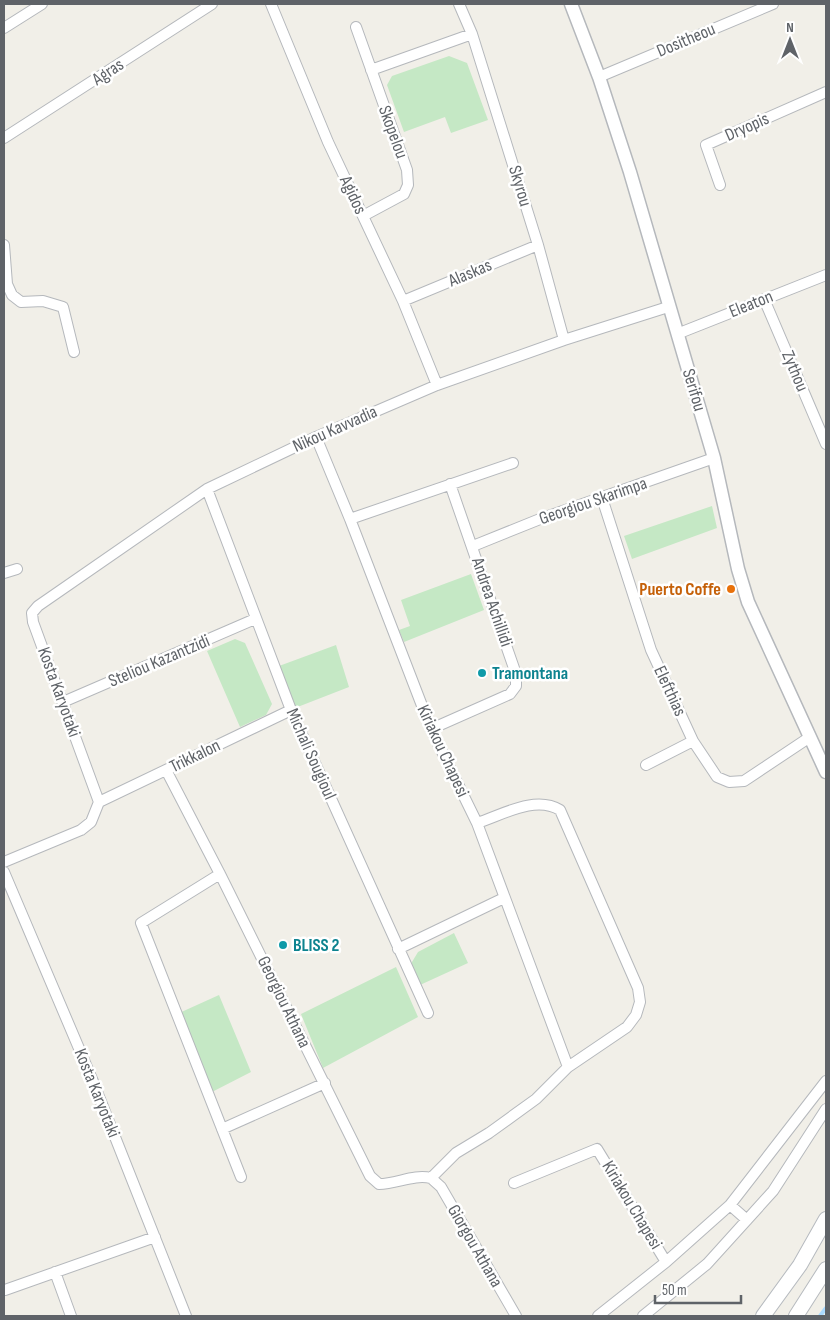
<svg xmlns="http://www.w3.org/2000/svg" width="830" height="1320" font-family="'Sofia Sans Condensed',sans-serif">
  <rect width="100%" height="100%" fill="#f1efe8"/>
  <!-- green -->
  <path fill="#c5e8c5" d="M449,56l18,7 21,57 -37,13 -6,-16 -41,15 -17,-47 5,-9z
    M712,506l5,22 -85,31 -8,-23z
    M471,574l13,36 -80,32 -5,-12 11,-4 -9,-26z
    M235,639l10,4 27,61 -6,11 -26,12 -33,-76z
    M336,645l13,42 -54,21 -16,-42z
    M454,933l14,30 -48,22 -8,-19v-4l6,-10z
    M396,967l22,50 -95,51 -22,-54z
    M219,995l32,77 -41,21 -33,-79z"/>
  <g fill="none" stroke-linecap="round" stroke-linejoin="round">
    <!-- stream -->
    <path stroke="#aadaff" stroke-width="4" d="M820,1316l6,-8"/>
    <defs>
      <path id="minor" d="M271,4l57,138 75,159 34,84
        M459,4l13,30 66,211 26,95
        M356,27l51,143 1,15 -4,9 -41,22
        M4,28l38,-24
        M371,70l101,-36
        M599,77l174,-73
        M4,138l208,-134
        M720,185l-14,-40 120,-53
        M4,245l3,39 5,11 9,7 22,-1 20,6 11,45
        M764,299l62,145
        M403,301l135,-56
        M677,334l149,-59
        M316,437l34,82 81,210 46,94 91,244
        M207,489l84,221 137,303
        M602,498l49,152 42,91 24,36 12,5 15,-1 66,-44
        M350,519l163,-56
        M473,546l67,-27 174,-61
        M4,573l13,-4
        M63,702l192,-83
        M431,729l79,-35 6,-8v-12l-66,-190
        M646,765l47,-24
        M166,770l54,104 150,302 9,8c18,0 34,-10 52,-6
        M99,802l192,-92
        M4,862l77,-32 10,-8 8,-20 -66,-180 -1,-9 6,-7 169,-117 109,-52 121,-52 127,-45 104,-33
        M4,872l88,207 94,237
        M220,874l-79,49 100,254
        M398,949l106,-51
        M222,1129l103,-46
        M431,1178l25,-25 33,-20 47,-34 32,-32 59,-40 9,-12 4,-13 -2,-14 -78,-178c-25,-15 -58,5 -83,13
        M431,1178l10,9 75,129
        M514,1183l83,-34 69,113
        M730,1205l17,15
        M55,1272l16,44
        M5,1290l150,-53
        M598,1316l68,-54 64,-57 96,-124
        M643,1316l64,-52 66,-73 53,-82"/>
      <path id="tertiary" d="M571,4l28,73 31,95 84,286 24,111 10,33 78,170"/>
      <path id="secondary" d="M763,1316l37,-51 26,-46
        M796,1316l30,-47"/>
    </defs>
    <!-- minor casing -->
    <use href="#minor" stroke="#b5b8bc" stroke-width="12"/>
    <!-- tertiary casing -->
    <use href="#tertiary" stroke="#b5b8bc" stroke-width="15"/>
    <!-- secondary casing -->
    <use href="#secondary" stroke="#b6babf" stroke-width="16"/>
    <!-- minor -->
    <use href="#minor" stroke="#fff" stroke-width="10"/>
    <!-- tertiary -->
    <use href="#tertiary" stroke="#fff" stroke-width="12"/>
    <!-- secondary -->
    <use href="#secondary" stroke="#fff" stroke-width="14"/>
  </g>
  <!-- markers -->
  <circle fill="#e8710a" stroke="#fff" stroke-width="2" cx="731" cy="589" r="5"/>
  <g fill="#0f9aa8" stroke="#fff" stroke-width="2">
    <circle cx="482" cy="673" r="5"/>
    <circle cx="283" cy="945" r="5"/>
  </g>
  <g text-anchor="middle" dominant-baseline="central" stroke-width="5" stroke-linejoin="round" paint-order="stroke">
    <!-- street labels -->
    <g font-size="18" fill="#5f6368" stroke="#fff">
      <text transform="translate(686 40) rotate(-23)">Dositheou</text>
      <text transform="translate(108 72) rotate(-33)">Agras</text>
      <text transform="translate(747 127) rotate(-24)">Dryopis</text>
      <text transform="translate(393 132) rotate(70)">Skopelou</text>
      <text transform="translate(520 186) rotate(73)">Skyrou</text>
      <text transform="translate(353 195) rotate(65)">Agidos</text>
      <text transform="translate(470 273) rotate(-23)">Alaskas</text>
      <text transform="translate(751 304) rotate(-22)">Eleaton</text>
      <text transform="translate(795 371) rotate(67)">Zythou</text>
      <text transform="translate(694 390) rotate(73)">Serifou</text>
      <text transform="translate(335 429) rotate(-24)">Nikou Kavvadia</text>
      <text transform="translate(593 501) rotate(-19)">Georgiou Skarimpa</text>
      <text transform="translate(492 602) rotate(71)">Andrea Achillidi</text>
      <text transform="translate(159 661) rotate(-23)">Steliou Kazantzidi</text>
      <text transform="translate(670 691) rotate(65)">Elefthias</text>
      <text transform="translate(59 692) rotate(70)">Kosta Karyotaki</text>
      <text transform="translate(443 751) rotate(65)">Kiriakou Chapesi</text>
      <text transform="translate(311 754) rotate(66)">Michali Sougioul</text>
      <text transform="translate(195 756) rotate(-26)">Trikkalon</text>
      <text transform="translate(284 1002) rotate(64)">Georgiou Athana</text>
      <text transform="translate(97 1093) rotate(68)">Kosta Karyotaki</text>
      <text transform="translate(632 1205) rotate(59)">Kiriakou Chapesi</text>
      <text transform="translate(475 1246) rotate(60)">Giorgou Athana</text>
    </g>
    <!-- food labels -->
    <g font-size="18" font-weight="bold" fill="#c56008" stroke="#fff" text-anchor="end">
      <text x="721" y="589">Puerto Coffe</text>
    </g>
    <!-- culture labels -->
    <g font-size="18" font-weight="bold" fill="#0d838f" stroke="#fff" text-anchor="start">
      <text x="492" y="673">Tramontana</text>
      <text x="293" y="945">BLISS 2</text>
    </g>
  </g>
  <!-- border -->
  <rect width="830" height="1320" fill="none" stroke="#5f6368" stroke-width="10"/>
  <!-- north arrow -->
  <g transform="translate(790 40)" stroke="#ffffff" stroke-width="4" paint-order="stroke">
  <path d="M0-4L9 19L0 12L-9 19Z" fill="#5f6368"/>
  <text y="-8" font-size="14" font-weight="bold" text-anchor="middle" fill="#5f6368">N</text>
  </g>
  <!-- scale -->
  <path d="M655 1295v8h86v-8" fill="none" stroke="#5f6368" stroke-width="2.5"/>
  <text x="662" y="1295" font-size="15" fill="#5f6368" stroke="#ffffff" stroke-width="4" paint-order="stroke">50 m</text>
</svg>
